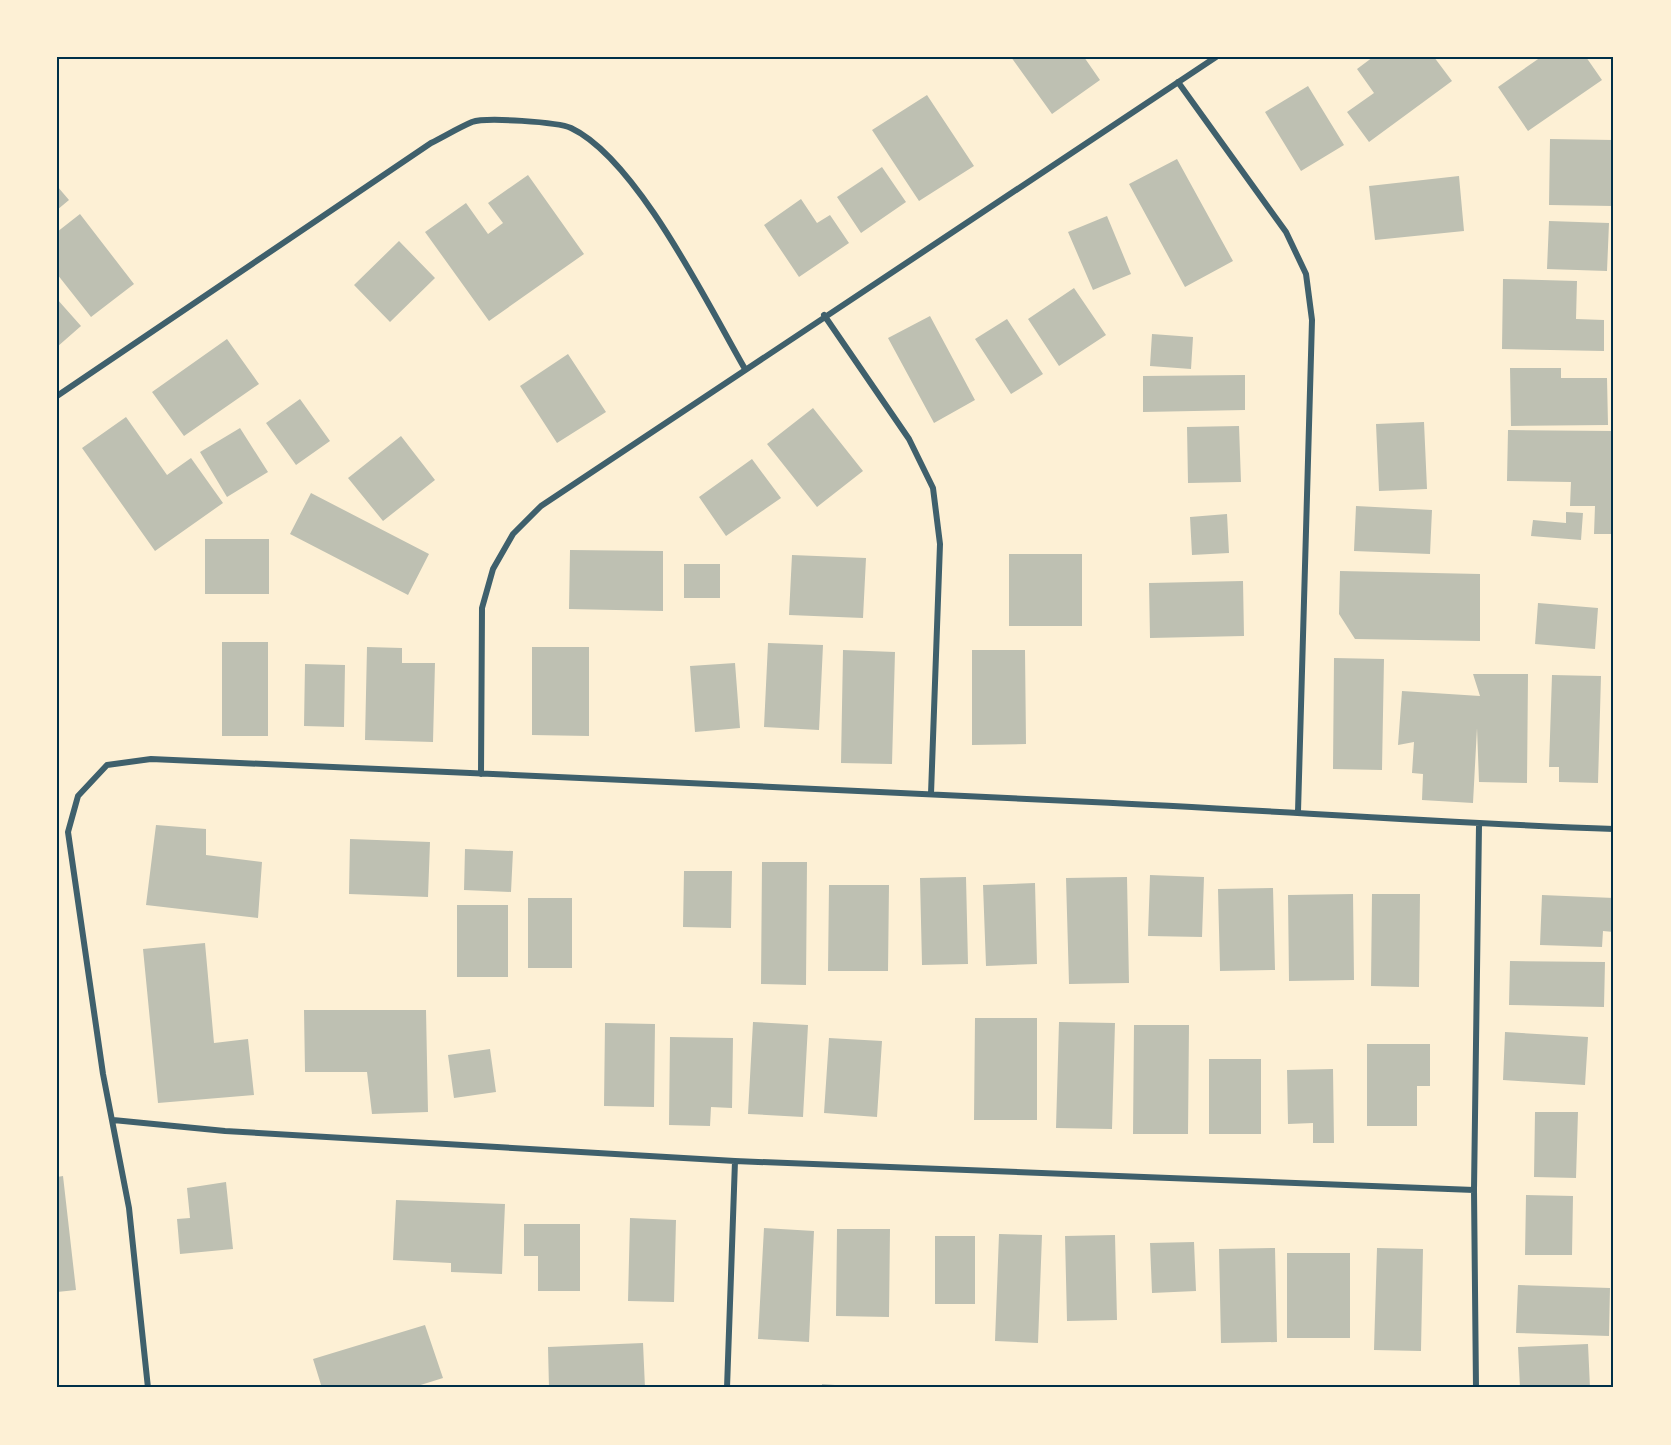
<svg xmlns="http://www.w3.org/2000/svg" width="1671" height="1445" font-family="'Open Sans',sans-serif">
  <rect width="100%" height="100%" fill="#fdf0d5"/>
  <!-- building -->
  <path fill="#bec0b2" d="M1011,57h73l16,23 -48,34z
    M1373,57h61l18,24 -83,61 -22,-30 27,-19 -17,-24z
    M1541,57h45l16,23 -74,51 -30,-44z
    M1308,86l36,59 -43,26 -36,-59z
    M927,95l47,71 -55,35 -47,-71z
    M1550,139l64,1 -1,66 -64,-1z
    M1177,159l56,102 -48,26 -56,-103z
    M882,167l24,35 -45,31 -24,-36z
    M528,175l56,79 -95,67 -64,-89 41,-29 22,31 15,-11 -15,-20z
    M1459,176l5,55 -89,9 -6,-54z
    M57,186l12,14 -12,10z
    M801,199l16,24 13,-8 19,28 -50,34 -35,-52z
    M80,214l54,70 -43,33 -34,-43v-42z
    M1107,216l24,58 -38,16 -25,-58z
    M1549,221l60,2 -2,48 -60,-2z
    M399,241l36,37 -45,44 -36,-37z
    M1503,279l74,2 -1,38 28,1v31l-102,-2z
    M1074,288l32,47 -47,31 -31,-47z
    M57,299l24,27 -24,21z
    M930,316l45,84 -41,23 -46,-85z
    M1007,319l36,55 -32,20 -36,-55z
    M1152,334l41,3 -2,32 -41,-3z
    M227,339l32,45 -75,52 -32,-44z
    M568,354l38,58 -49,31 -37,-57z
    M1510,368h51v10h46l1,47 -97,1z
    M1245,375v35l-102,2v-36z
    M300,399l30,42 -34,24 -30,-42z
    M813,408l50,63 -46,36 -50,-63z
    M126,417l41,58 24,-17 32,45 -68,48 -73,-103z
    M1424,422l3,67 -48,2 -3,-67z
    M1239,426l2,56 -53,1 -1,-56z
    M240,428l28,44 -41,25 -27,-45z
    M1508,430l105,1 1,103h-20l1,-28h-25l1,-24 -64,-1z
    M401,436l34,44 -52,41 -35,-43z
    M752,459l29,39 -55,38 -27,-39z
    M311,493l118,61 -21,41 -118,-61z
    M1356,506l76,4 -2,44 -76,-3z
    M1566,512l17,1 -2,27 -50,-4 2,-16 33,3z
    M1227,514l2,39 -37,2 -2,-38z
    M205,539h64v55h-64z
    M570,550l93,1v60l-94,-2z
    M1009,554h73v72h-73z
    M792,555l74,3 -3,60 -74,-3z
    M684,564h36v34h-36z
    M1340,571l140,3v67l-125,-2 -16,-25z
    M1243,581l1,55 -94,2 -1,-55z
    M1538,603l60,5 -3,41 -60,-5z
    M222,642h46v94h-46z
    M768,643l55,2 -4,85 -55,-3z
    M367,647l35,1v15h33l-2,79 -68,-2z
    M532,647h57v89l-57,-1z
    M843,650l52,2 -3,112 -51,-1z
    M972,650h53l1,94 -54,1z
    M1334,658l50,1 -2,111 -49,-1z
    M735,663l5,65 -45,4 -5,-66z
    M305,664l40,1 -1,62 -40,-1z
    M1473,674h55l-1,109 -48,-1 -2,-54 -4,75 -51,-3 1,-26 -11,-1 2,-31 -16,3 4,-54 78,5z
    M1552,675l49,1 -3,107 -39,-1v-15h-10z
    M156,825l50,4v26l56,7 -4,56 -112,-13z
    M350,839l80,3 -2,55 -79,-3z
    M465,849l48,2 -2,41 -47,-2z
    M762,862h45l-1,123 -45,-1z
    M684,871h48l-1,57 -48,-1z
    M1150,875l54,2 -2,60 -54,-1z
    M966,877l2,87 -46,1 -2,-87z
    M1127,877l2,106 -60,1 -3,-106z
    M1035,883l2,81 -51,2 -3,-81z
    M829,885h60l-1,86h-60z
    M1273,888l2,82 -55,1 -2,-82z
    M1353,894l1,86 -65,1 -1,-86z
    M1372,894h48l-1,93 -48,-1z
    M1542,895l72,3v34l-11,-1 -1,16 -62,-2z
    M528,898h44v70h-44z
    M457,905h51v72h-51z
    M205,943l9,100 34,-4 6,56 -96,8 -15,-154z
    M1510,961l95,1 -1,45 -95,-2z
    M304,1010h122l2,102 -56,2 -5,-42h-62z
    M975,1018h62v102h-63z
    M753,1022l55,3 -5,92 -55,-3z
    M1059,1022l56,1 -3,106 -56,-1z
    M605,1023l50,1 -1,83 -50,-1z
    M1134,1025h55l-1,109h-55z
    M1505,1032l83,5 -3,48 -82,-5z
    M670,1037l63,1 -1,70 -21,-1 -1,19 -41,-1z
    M829,1038l53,3 -5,76 -53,-4z
    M1367,1044h63v42h-13v40h-50z
    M490,1049l6,43 -42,6 -6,-43z
    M1209,1059h52v75h-52z
    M1333,1069l1,74h-21v-20l-25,1 -1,-54z
    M1535,1112h43l-2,66 -42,-1z
    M63,1176l13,114 -19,2v-115z
    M226,1182l7,67 -53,5 -3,-35 13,-1 -3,-30z
    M1526,1195l47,1 -1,59h-47z
    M396,1200l109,4 -3,70 -51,-2v-9l-58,-3z
    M630,1218l46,2 -2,82 -46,-1z
    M524,1224h56v67h-42v-35h-14z
    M764,1228l50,3 -5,111 -51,-3z
    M837,1229h53l-1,88 -53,-1z
    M999,1234l43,1 -4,108 -43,-2z
    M1115,1235l2,85 -50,1 -2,-85z
    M935,1236h40v68h-40z
    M1194,1242l2,49 -44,2 -2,-50z
    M1275,1248l2,94 -56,1 -2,-94z
    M1377,1248l46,1 -2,102 -47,-1z
    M1287,1253h63v85h-63z
    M1518,1285l92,3 -1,48 -93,-3z
    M425,1325l18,53 -32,10h-89l-9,-29z
    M643,1343l2,45h-96l-1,-41z
    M1588,1344l2,44h-70l-2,-41z
    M822,1384l26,2v2h-26z"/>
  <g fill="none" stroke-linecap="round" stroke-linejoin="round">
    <!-- minor -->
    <path stroke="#3f606c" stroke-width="6" d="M1178,82l108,150 20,42 6,46 -14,492
      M824,315l85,124 24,49 7,56 -9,250
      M57,396l374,-253c14,-7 27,-15 41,-21 14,-5 86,0 99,6 66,31 137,177 174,241
      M481,774l1,-166 11,-39 20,-35 28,-28 675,-449
      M113,1120l112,11 510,30 739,29
      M148,1388l-19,-180 -26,-134 -35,-242 10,-36 29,-31 44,-6c314,14 627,27 941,43 174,8 348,21 522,27
      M727,1388l8,-227
      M1476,1388l-2,-198 5,-365"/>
  </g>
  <!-- border -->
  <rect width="1671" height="1445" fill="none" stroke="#fdf0d5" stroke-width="117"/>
  <rect x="58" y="58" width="1554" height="1328" fill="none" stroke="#003049" stroke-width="2"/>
</svg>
